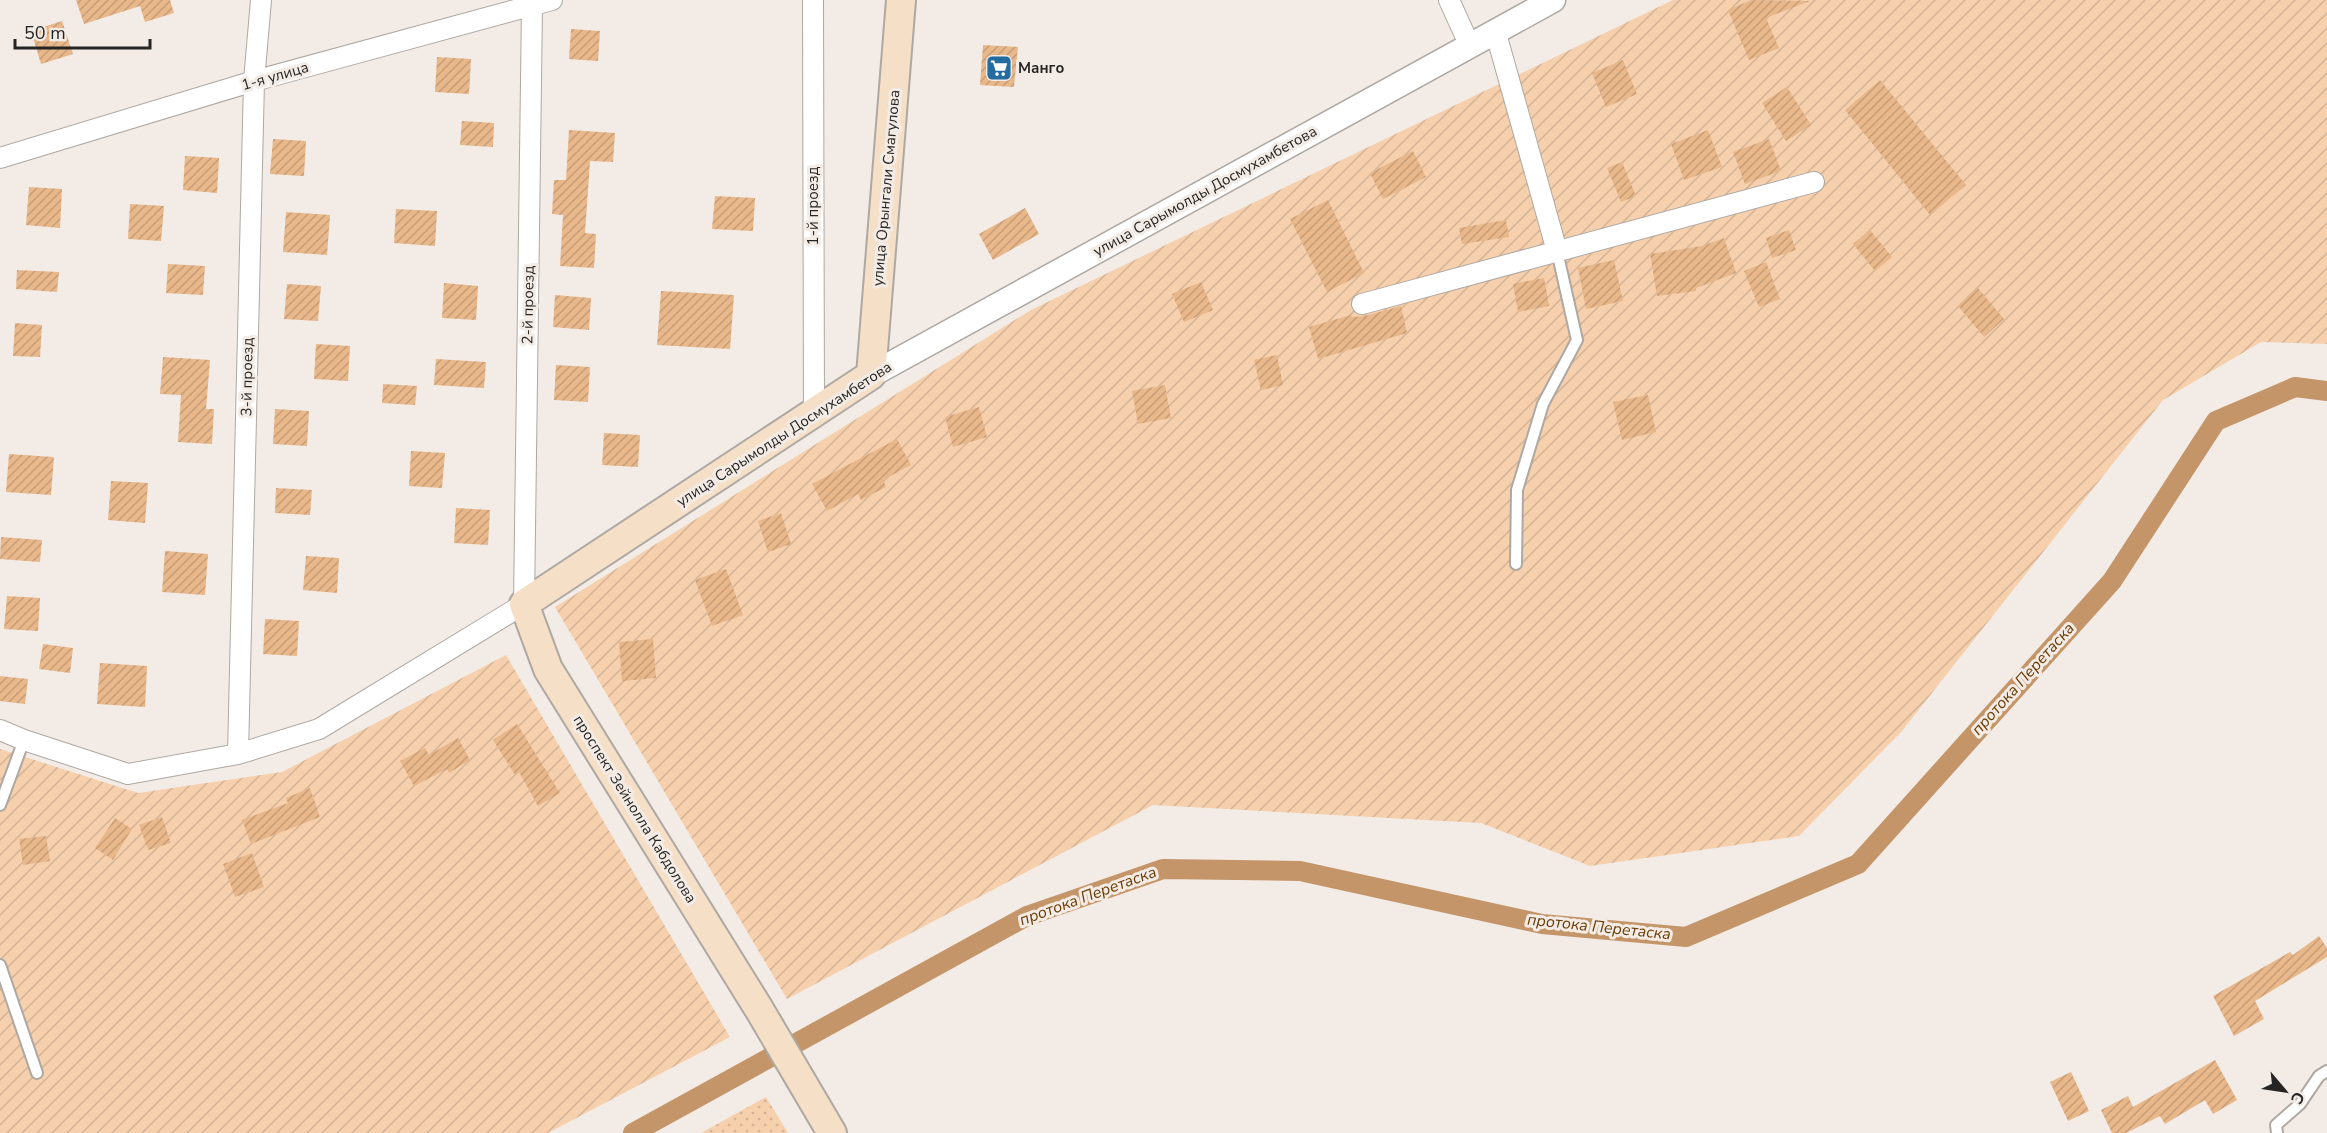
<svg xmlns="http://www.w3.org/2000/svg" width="2327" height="1133" font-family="'Nunito Sans',sans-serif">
  <defs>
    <pattern id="grass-dots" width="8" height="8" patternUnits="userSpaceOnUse" patternTransform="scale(1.5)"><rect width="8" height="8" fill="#f6d0ad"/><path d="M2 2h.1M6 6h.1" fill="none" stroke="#d3b295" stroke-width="1.8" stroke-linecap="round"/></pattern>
    <pattern id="garden-furrows" width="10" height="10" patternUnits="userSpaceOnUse" patternTransform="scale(1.5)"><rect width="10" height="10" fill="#f6d0ad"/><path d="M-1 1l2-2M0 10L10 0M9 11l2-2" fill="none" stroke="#d3b295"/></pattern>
    <pattern id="building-hatch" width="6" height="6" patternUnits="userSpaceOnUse" patternTransform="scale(1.5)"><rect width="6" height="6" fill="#e8b78a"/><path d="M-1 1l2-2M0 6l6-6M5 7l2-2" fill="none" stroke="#c79d77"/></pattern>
  </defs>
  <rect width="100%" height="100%" fill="#f3ece6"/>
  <!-- grass -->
  <path fill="url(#grass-dots)" d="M766,1097l22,36h-87z"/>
  <!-- garden -->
  <path fill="url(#garden-furrows)" d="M1673,0h654v344l-66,-2 -98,58 -261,331 -103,105 -209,30 -109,-43 -328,-18 -366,194 -232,-392 476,-297z
    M506,655l224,382 -182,96h-548v-384l138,44 144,-21z"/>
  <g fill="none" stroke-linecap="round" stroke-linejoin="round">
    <!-- canal -->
    <path stroke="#c49569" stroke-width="20" d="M633,1133l394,-217 136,-47 137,2 242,53 144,13 172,-73 254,-283 104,-160 79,-34 32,4"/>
  </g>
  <!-- building -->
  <path fill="url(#building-hatch)" d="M76,0h94l4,13 -29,9 -5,-16 -56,18z
    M1751,0l59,1 -44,17 13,30 -30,12 -21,-50z
    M62,21l11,33 -32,10 -10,-33z
    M571,29l29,2 -2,30 -29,-2z
    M983,45l35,2 -4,40 -34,-2z
    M437,57l34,2 -2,35 -34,-2z
    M1623,60l14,34 -31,13 -14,-34z
    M1880,80l86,105 -36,30 -85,-105z
    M1787,87l24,38 -25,16 -24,-38z
    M462,121l32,2 -1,24 -33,-2z
    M569,130l46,3 -2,29 -23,-1 -5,72 11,1 -2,34 -34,-2 3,-51 -11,-1 2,-34h12z
    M1708,130l14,37 -38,13 -13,-36z
    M273,139l33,2 -2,35 -34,-2z
    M1769,139l12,32 -36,13 -12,-32z
    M1413,151l13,26 -43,22 -13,-26z
    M185,156l34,2 -2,35 -34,-3z
    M1622,162l14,34 -15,6 -14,-34z
    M29,187l33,2 -2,39 -34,-3z
    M715,196l40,2 -2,33 -41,-2z
    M1328,200l36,73 -37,19 -37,-73z
    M130,204l34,2 -3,35 -33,-2z
    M1025,208l14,26 -46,26 -14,-26z
    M396,209l41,2 -2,35 -41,-3z
    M286,212l44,3 -3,40 -44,-3z
    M1506,220l3,17 -47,7 -3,-16z
    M1789,230l7,20 -24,8 -6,-20z
    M1870,230l22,27 -17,14 -22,-27z
    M1724,238l12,35 -40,15v3l-39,5 -7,-42 52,-8z
    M1614,260l9,41 -37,8 -8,-41z
    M1766,262l14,37 -21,8 -15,-36z
    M168,264l37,2 -2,29 -37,-2z
    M17,270l42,2 -2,20 -41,-3z
    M1544,278l5,28 -31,6 -5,-28z
    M1201,282l12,28 -29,12 -12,-28z
    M444,283l34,3 -2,34 -34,-2z
    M287,284l34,2 -3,35 -34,-2z
    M1978,288l26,31 -20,18 -26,-31z
    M661,291l73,4 -4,54 -73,-4z
    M555,295l36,3 -2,32 -36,-3z
    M1401,306l6,27 -89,26 -9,-32 42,-12 1,2 13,-1z
    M15,323l27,2 -2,32 -27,-1z
    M316,344l34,2 -2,35 -34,-2z
    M1277,355l6,30 -22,5 -7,-30z
    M163,357l47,3 -4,49h8l-2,35 -34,-2 3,-47 -21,-1z
    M436,359l50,3 -2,26 -50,-3z
    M556,365l34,2 -2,35 -34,-2z
    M383,384l34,2 -2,19 -33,-2z
    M1165,385l6,33 -33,6 -6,-33z
    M1648,395l8,37 -34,8 -9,-38z
    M979,407l8,30 -34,10 -8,-30z
    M275,409l34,2 -2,35 -34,-2z
    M604,433l36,2 -2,32 -36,-2z
    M897,439l14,26 -28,15 3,7 -25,13 -3,-6 -31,17 -15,-27z
    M411,451l34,2 -3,35 -33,-2z
    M9,454l45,3 -3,38 -45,-3z
    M111,481l37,2 -3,40 -37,-3z
    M276,488l36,2 -2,25 -35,-2z
    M456,508l34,2 -2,35 -34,-2z
    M781,513l10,31 -23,8 -10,-31z
    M1,537l41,3 -2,22 -40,-3z
    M165,551l43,3 -3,41 -43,-3z
    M306,556l33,2 -2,35 -34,-3z
    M726,569l17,46 -31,11 -17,-46z
    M7,596l33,2 -2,33 -34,-2z
    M265,619l34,2 -2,35 -34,-2z
    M653,639l3,39 -34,3 -3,-39z
    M43,644l30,4 -3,25 -31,-4z
    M100,663l47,3 -2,41 -48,-3z
    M0,676l28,3 -3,25 -25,-3z
    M517,724l43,69 -22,13 -19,-34 -4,3 -22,-35z
    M458,738l12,22 -21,13 -2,-4 -33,17 -14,-25 25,-13 4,7z
    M310,788l10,29 -69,27 -9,-24 46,-17 -2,-5z
    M162,817l9,26 -23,7 -9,-25z
    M115,818l17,11 -19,31 -18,-12z
    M46,836l4,25 -27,4 -4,-26z
    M252,853l12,34 -29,10 -12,-33z
    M2319,936l8,12v9l-72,44 9,18 -30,17 -21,-40 77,-44 3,3z
    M2215,1060l22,40 -24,14 -8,-14 -40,24 -5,-8 -34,17h-14l-11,-23 27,-14 5,11z
    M2071,1072l18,39 -21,10 -18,-39z"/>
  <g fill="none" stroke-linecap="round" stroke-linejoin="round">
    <defs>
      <path id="service" d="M1516,564l1,-74 26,-86 34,-64 -20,-89
        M0,805l24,-65
        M0,965l37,108
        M2277,1133l-1,-8 24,-21 19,-28 8,-5"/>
      <path id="minor" d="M813,0l1,413
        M1449,0l20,44
        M1495,30l62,221
        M0,158l254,-77 298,-81
        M1362,304l452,-122
        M0,730l24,10 104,34 110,-20 81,-25 205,-125 8,-598
        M238,754l16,-673 7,-81"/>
      <path id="tertiary" d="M871,375l682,-375"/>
      <path id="secondary" d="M832,1133l-73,-124 -211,-340 -24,-65 347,-229 30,-375"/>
    </defs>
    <!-- service casing -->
    <use href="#service" stroke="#aea8a2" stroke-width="14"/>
    <!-- minor casing -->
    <use href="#minor" stroke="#aea8a2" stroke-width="22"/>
    <!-- tertiary casing -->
    <use href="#tertiary" stroke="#aea8a2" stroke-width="27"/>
    <!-- secondary casing -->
    <use href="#secondary" stroke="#aea8a2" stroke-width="32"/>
    <!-- service -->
    <use href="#service" stroke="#fff" stroke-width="10"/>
    <!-- minor -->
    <use href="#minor" stroke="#fff" stroke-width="20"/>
    <!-- tertiary -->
    <use href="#tertiary" stroke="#fff" stroke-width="24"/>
    <!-- secondary -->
    <use href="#secondary" stroke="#f6dfc7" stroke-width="28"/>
  </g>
  <!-- icons -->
  <defs>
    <symbol id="supermarket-square" viewBox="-11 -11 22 22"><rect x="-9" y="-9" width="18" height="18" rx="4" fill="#246ca0" stroke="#f3ece6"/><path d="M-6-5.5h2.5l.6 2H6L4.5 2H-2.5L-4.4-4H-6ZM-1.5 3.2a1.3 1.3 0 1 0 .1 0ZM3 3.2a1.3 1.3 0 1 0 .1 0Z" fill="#fff"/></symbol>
  </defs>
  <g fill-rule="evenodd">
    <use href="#supermarket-square" x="984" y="53" width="30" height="30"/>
  </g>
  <g text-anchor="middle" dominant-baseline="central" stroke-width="6" stroke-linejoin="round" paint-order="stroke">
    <!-- poi labels -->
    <g font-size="15" font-weight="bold" fill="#272523" stroke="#f3ece6" text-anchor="start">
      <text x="1018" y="68">Манго</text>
    </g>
    <!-- street labels -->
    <g font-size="15" fill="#272523" stroke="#f3ece6">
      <text transform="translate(275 76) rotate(-16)">1-я улица</text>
      <text transform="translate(886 188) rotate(-85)">улица Орынгали Смагулова</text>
      <text transform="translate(1205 191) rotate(-29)">улица Сарымолды Досмухамбетова</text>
      <text transform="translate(813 206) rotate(-90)">1-й проезд</text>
      <text transform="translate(528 305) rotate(-89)">2-й проезд</text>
      <text transform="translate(247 377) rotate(-89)">3-й проезд</text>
      <text transform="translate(784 434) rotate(-33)">улица Сарымолды Досмухамбетова</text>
      <text transform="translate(635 809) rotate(58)">проспект Зейнолла Кабдолова</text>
    </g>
    <!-- water labels -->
    <g font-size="16" font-style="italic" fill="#6b3d04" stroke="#f3ece6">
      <text transform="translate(2023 679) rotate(-48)">протока Перетаска</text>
      <text transform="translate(1088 896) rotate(-20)">протока Перетаска</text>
      <text transform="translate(1599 927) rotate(6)">протока Перетаска</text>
    </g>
  </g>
  <!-- north arrow -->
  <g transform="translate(2285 1091) rotate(119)" stroke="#f3ece6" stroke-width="4.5" paint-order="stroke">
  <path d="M0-4.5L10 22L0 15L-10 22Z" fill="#272523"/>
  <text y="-9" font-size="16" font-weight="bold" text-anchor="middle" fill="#272523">С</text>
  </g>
  <!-- scale -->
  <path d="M15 39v9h135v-9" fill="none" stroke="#272523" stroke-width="3"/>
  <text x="24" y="39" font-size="18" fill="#272523" stroke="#f3ece6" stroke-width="4.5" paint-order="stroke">50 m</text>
</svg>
